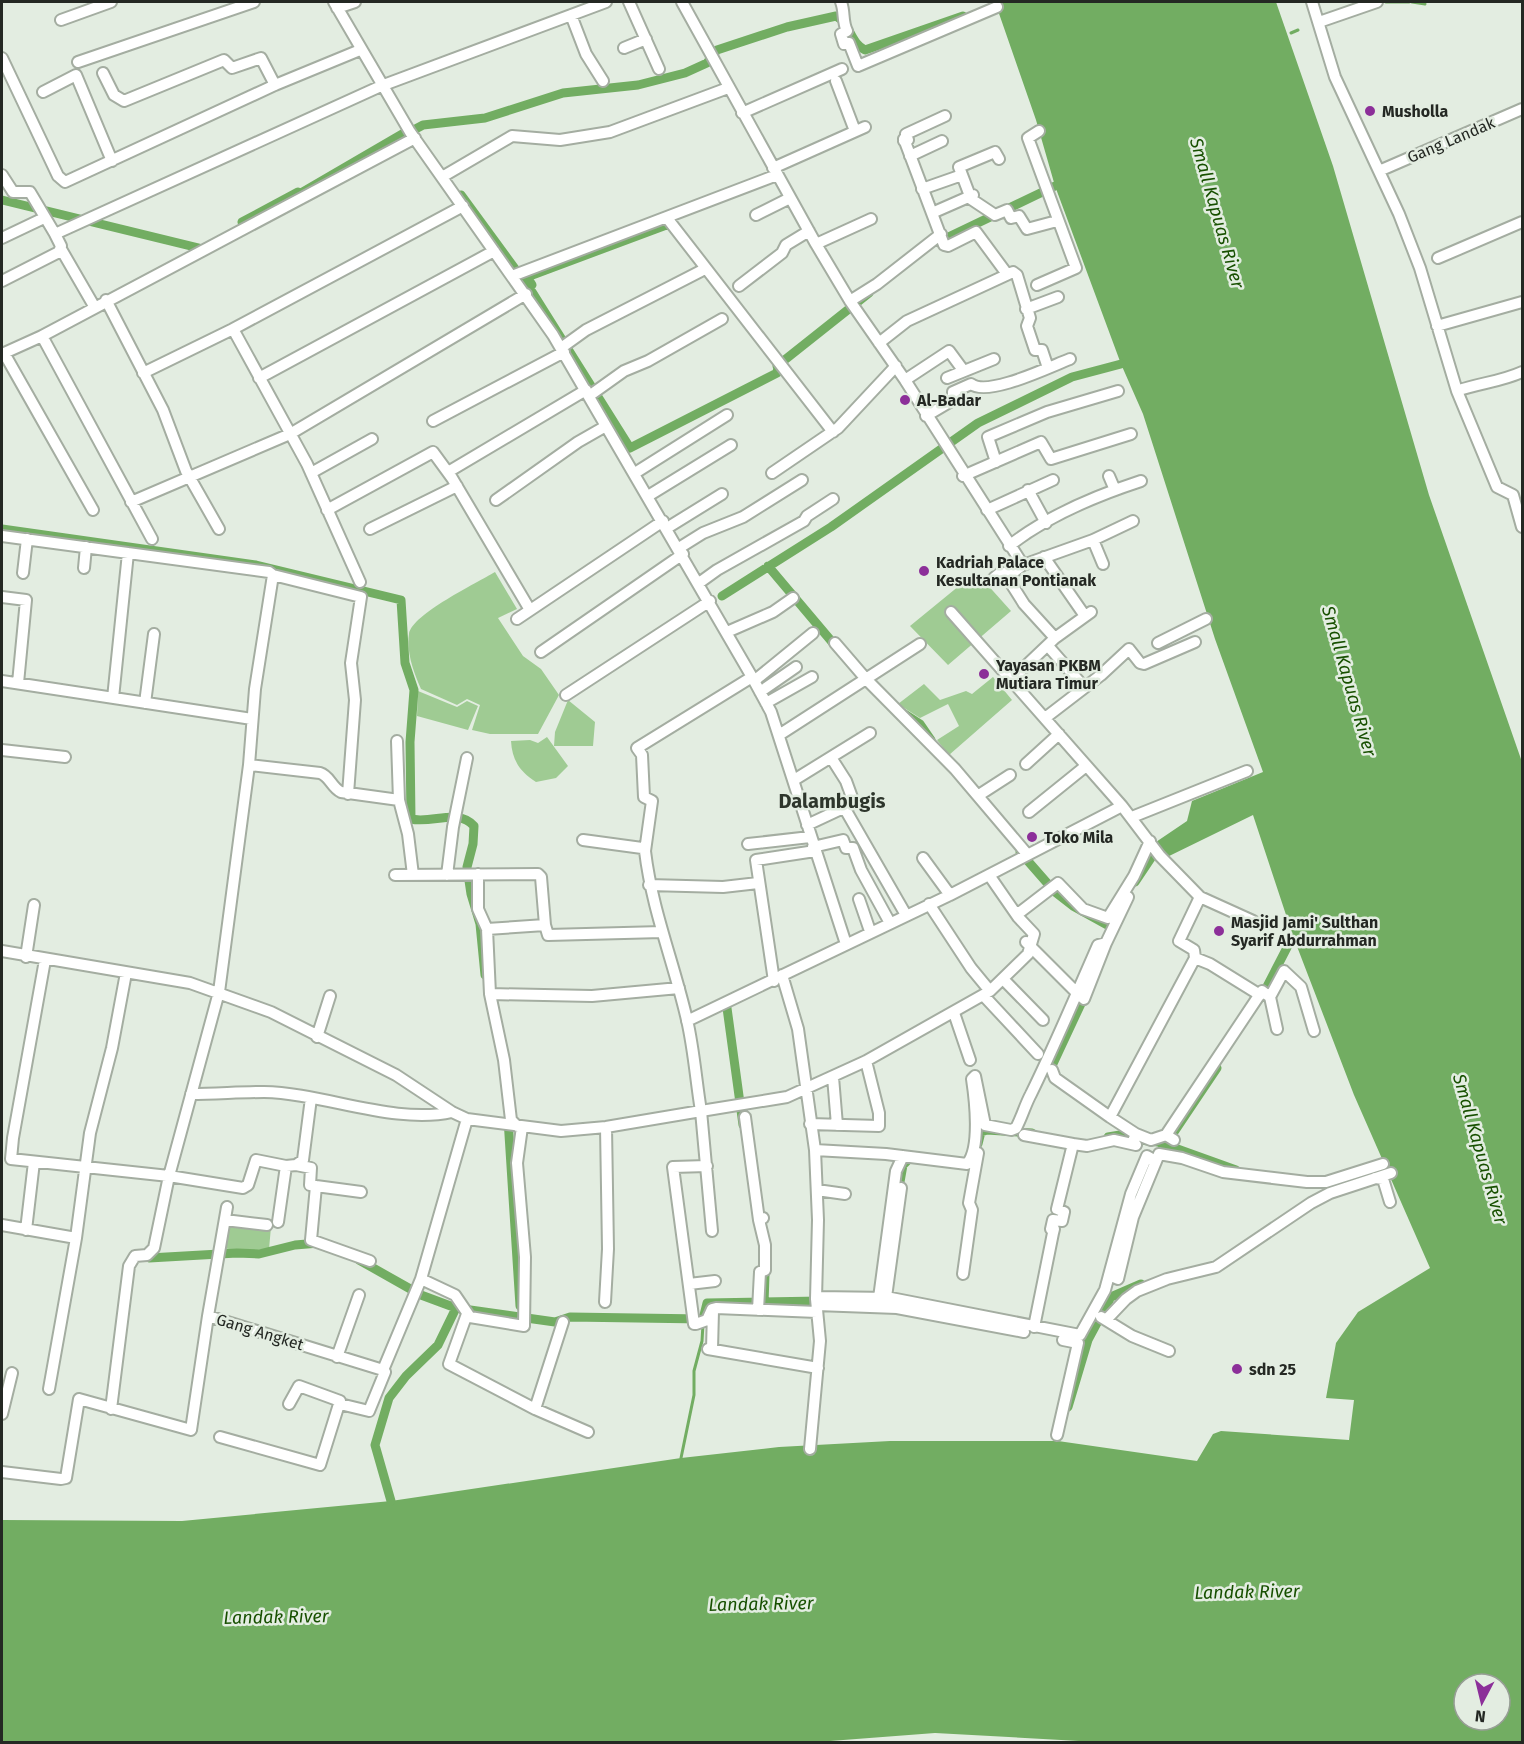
<svg xmlns="http://www.w3.org/2000/svg" width="1524" height="1744" font-family="'Fira Sans',sans-serif">
  <rect width="100%" height="100%" fill="#e3ede1"/>
  <!-- green -->
  <path fill="#9fcb93" d="M495,572l22,37 -19,9 25,38 18,13 18,26 -21,39h-48l-18,-4 8,-25 -13,-6 -10,6 -36,-16c-7,-16 -15,-37 -12,-55 3,-20 68,-51 86,-62z
    M976,572l35,39 -63,54 -38,-39z
    M993,677l19,23 -63,55 -12,-15 22,-14 -11,-22 -28,14 -22,-14 26,-20 16,16 26,-9 6,3z
    M418,691l39,16 10,-6 11,5 -10,24 -51,-14z
    M568,700l27,22 -2,24h-39l1,-14z
    M547,737l21,29 -12,12 -20,4c-16,-10 -24,-22 -25,-41l19,-1 8,3z
    M225,1220l46,7 -2,22 -24,2 -24,-3z"/>
  <!-- water -->
  <path fill="#72ad62" fill-rule="evenodd" d="M995,2h281l57,164 96,329 93,267v980h-425l-162,-9 -118,9h-815v-222l180,1 209,-20 290,-43 98,-11 111,-6h168l139,20 16,-27 8,-3 128,9 5,-40 -28,-2 10,-55 22,-31 72,-44 -76,-173 -61,-159 -40,-121 -90,44 -10,-15 34,-23 5,-20 71,-29 -48,-133 -72,-225 -22,-50 -66,-178 -19,-66zM1464,1684h36v36h-36z"/>
  <g fill="none" stroke-linecap="round" stroke-linejoin="round">
    <!-- stream -->
    <path stroke="#72ad62" stroke-width="3" d="M1386,2h23
      M1412,2l13,2
      M1291,33l7,-3
      M681,1458l13,-63v-24l8,-30 1,-17"/>
    <!-- canal -->
    <path stroke="#72ad62" stroke-width="9" d="M408,133l15,-8 62,-7 78,-25 75,-8 47,-12 22,-10 10,-13 70,-23 49,-11c15,8 14,27 29,34l98,-34
      M461,195l71,97 98,156 147,-75 1,-7
      M296,196l115,-67 2,2
      M2,200l201,49 5,-3
      M242,222l56,-30
      M938,242l117,-56
      M532,285l-5,-8 142,-53 5,6
      M777,366l92,-73
      M2,529l254,36 145,35 4,63 9,27 -4,52 1,77c21,5 48,-11 63,7l-1,18 -6,23 4,27 9,30 5,51
      M768,566l70,83
      M722,596l109,-69 147,-104 94,-46 49,-13
      M903,713l17,11 11,16
      M1020,852l35,40 18,14 38,21
      M1135,882l22,-33
      M1261,998l32,-62
      M727,1008l16,117
      M1052,1076l-2,-6 36,-77
      M508,1119l12,187
      M1108,1137l18,-3 5,5 27,3 78,28
      M1168,1141l49,-73
      M978,1144l3,-12 6,-2 45,3
      M898,1193l5,-28 4,-4
      M149,1258l88,-5 22,1 36,-9 24,-2
      M359,1260l62,35 35,13 99,14 15,-5 133,2 4,-16 114,-2
      M764,1303l1,-28
      M1072,1337l16,3
      M1068,1407l20,-67 23,-43 30,-13
      M391,1501l-16,-56 14,-47 17,-22 32,-31 18,-37"/>
    <defs>
      <path id="minor" d="M334,2l76,130 143,203 199,342 19,35 75,232
        M629,2l30,67
        M682,2l134,242 34,57 55,79 118,185
        M841,2c4,10 1,19 6,29l-6,3 3,10 5,-1 9,23 139,-59
        M1312,2l23,75 64,137 21,54 37,123 40,96 16,8 9,32
        M337,8l18,-6
        M571,15l15,39 17,27
        M61,20l50,-18
        M1322,21l55,-19
        M624,48l22,-9
        M2,58l56,118 7,6 210,-97 85,-35
        M78,62l176,-60
        M103,73l11,22 10,6 100,-41 8,8 29,-10 14,27
        M836,81l19,50
        M43,92l33,-17 36,86
        M742,113l100,-44
        M904,139l40,106 4,1 28,-14 31,42
        M904,141l4,-1 -2,-6 39,-18
        M910,156l32,-15
        M773,168l92,-41
        M1379,171l143,-62
        M2,175l11,17h17l25,42 326,-148 225,-84
        M442,177l70,-41 48,4 50,-8 118,-44
        M922,189l40,-14
        M970,196l-11,-29 36,-15 4,7
        M968,197l27,18 12,-5 4,8 8,-2 8,13 30,-8
        M932,213l41,-18
        M756,215l34,-17
        M667,218l166,214
        M2,238l42,-20
        M816,244l55,-25
        M61,249l33,57
        M1438,258l84,-36
        M512,276l265,-101
        M2,281l57,-29 2,-6 -6,-12
        M1037,285l39,-17 -48,-130 11,-7
        M739,286l43,-33 4,-8 23,-14
        M106,300l57,110 23,61 33,58
        M850,301l27,-17 64,-50
        M1026,309l32,-12
        M1437,326l85,-24
        M233,329l74,135 53,118
        M42,336l110,203
        M879,343l28,-22 106,-49 4,3 13,43 -3,8 8,24h7l6,18
        M561,348l25,-18 115,-59
        M4,353l89,157
        M2,354l40,-18 373,-198
        M143,373l90,-44 230,-123
        M259,378l235,-127
        M947,378l47,-19
        M905,380l44,-29 14,19
        M1457,391c22,-8 43,-9 65,-19
        M589,396l35,-25 24,-10 74,-42
        M926,416l27,-16v-8l18,-8c17,13 78,-17 99,-25
        M433,421l131,-69
        M996,462l-8,-25 59,-25 71,-21
        M448,472l138,-82
        M311,473l61,-34
        M635,473l92,-58
        M772,473l66,-45 58,-62
        M963,476l78,-34 10,17 80,-25
        M1109,476l6,14
        M1028,490l18,33
        M648,496l83,-51
        M496,500l82,-58 28,-16
        M131,502l159,-68 236,-140
        M327,510l106,-58 19,26 78,132
        M987,510l66,-30
        M667,528l55,-34
        M370,529l87,-43
        M2,536l267,36 4,3 -18,114 -6,76 -30,227 -50,184 -15,72 -7,7 -12,1 -6,10 -18,143
        M1093,540l10,24
        M1009,546c38,-30 86,-50 132,-65
        M679,548l24,-15 40,-16 59,-37
        M1044,557l41,59
        M84,568l2,-21
        M23,573l4,-34
        M273,575l88,22 -10,66 4,37 -7,94
        M994,578l5,-4 12,-2
        M699,583l18,-13 87,-49 3,-5 26,-17
        M2,597l24,3 -8,83
        M951,612l171,194
        M517,619l146,-98
        M727,632l46,-20 20,-14
        M1055,638l-31,-34 -17,-27 16,-12 70,-25 40,-19
        M835,643l31,36 89,90 72,85
        M1158,643l48,-24
        M1048,646l36,41
        M541,652l142,-98
        M1011,680l44,-42 36,-26
        M2,681l250,38
        M754,681l59,-48
        M760,692l36,-25
        M566,695l144,-94
        M113,698l15,-145
        M145,703l9,-69
        M766,703l46,-26
        M1045,718l56,-43 28,-26 11,14 4,1 51,-22
        M779,735l141,-91
        M397,741l2,59 9,34 5,41
        M2,750l63,7
        M1026,764l33,-30
        M249,765l71,8c10,3 11,14 21,19l58,8
        M794,780l76,-47
        M979,795l31,-20
        M845,809l61,106
        M1029,812l57,-46
        M1132,817l115,-46
        M807,825l47,-22 -8,-22 -14,-22
        M748,844l62,-7
        M813,847l30,-7 3,8h7l8,22 29,53
        M645,851l7,-50 -8,-4 -2,-42 -5,-7 115,-71
        M923,858l27,37
        M478,874v35l9,20 3,65 14,66 7,60 7,7
        M395,875l143,-1 3,3 4,48 3,10 114,-3
        M447,875l6,-48 14,-69
        M649,885l74,2 35,-4
        M859,899l11,32
        M929,904l42,64 19,23
        M1014,911l5,2 39,-30 25,26 25,9 26,-42 16,-35
        M487,929l58,-4
        M1106,943l22,-46
        M2,951l188,32 81,29 125,63 56,37 15,7 94,12 45,-4 95,-16c-5,-30 -7,-61 -14,-91 -13,-57 -35,-110 -42,-169l-3,-3 -59,-8
        M26,957l8,-52
        M1195,958l-1,-8 -15,-9 21,-44
        M45,960l-32,178 -2,21 158,17 74,12 5,-3 8,-25 30,6
        M782,975l16,54 17,121 3,70 -2,79 4,42 -10,108
        M1003,979l40,41
        M774,981l-18,-121 59,-9
        M490,994l102,2 87,-8
        M984,996l54,58
        M1270,997l14,-26 17,16 13,44
        M954,1013l16,47
        M687,1021l263,-126 172,-89 38,50 40,41 53,24
        M317,1037l13,-41
        M1052,1070l3,8 55,39
        M833,1077l4,48
        M191,1094c24,0 49,-2 73,-2 59,1 131,33 188,20
        M745,1117l14,103
        M810,1124l69,2v-13l-13,-52
        M1136,1134l-26,-17 85,-159 15,6 50,31
        M1024,1135l49,9 -16,65 7,3 -2,9 -9,-1 -2,9h3l-1,4 -19,94
        M1166,1135l96,-144 8,6 7,32
        M1133,1141l3,-7 15,6 15,-5 8,5
        M1073,1144l14,2 27,-6 22,5
        M815,1150l71,4 81,10c14,-16 8,-65 5,-85l3,-3 10,49 26,5 5,-2c6,-11 9,-23 15,-34 24,-49 45,-99 67,-149l8,-2 -22,56 -7,-6 -51,-51
        M296,1165l15,3 -1,17 6,1
        M1375,1178l8,1 7,23
        M817,1190l28,4
        M361,1192l-45,-6 -5,54 59,21
        M225,1220l42,5
        M278,1222l8,-56 10,-1 7,-5 8,-62
        M2,1225l74,13
        M26,1230l8,-68
        M712,1231l-11,-120 86,-14 79,-36 124,-70 38,-37 6,-20 -16,-17 -29,-42
        M963,1274l9,-64 -3,-7 9,-50
        M1109,1275l9,4 15,-62 26,-63 23,4 41,14 84,10h19l57,-18
        M421,1279l34,16 15,22 54,9 1,-69 -8,-94 5,-36
        M689,1284l26,-3
        M816,1297l75,1 189,37 25,-45 26,-96 16,-38 7,4
        M886,1297l15,-109
        M879,1298l17,-127 7,-15
        M605,1302l3,-53 -2,-122
        M817,1305l80,3 127,24
        M758,1310l2,-38 5,-2v-25l-6,-25 4,-2
        M467,1314l-18,50 86,45
        M208,1316l19,-109
        M1101,1317l31,19 37,15
        M1106,1320l20,-21 11,-8 30,-12 49,-12 95,-64 19,-10 61,-20
        M563,1322l-28,87 53,23
        M694,1324l-21,-157 34,-1
        M696,1324l11,-4 5,-11 4,-1 101,4
        M708,1349l110,19
        M712,1349l1,-38
        M337,1357l22,-62
        M49,1389l27,-151 14,-105 22,-85 14,-75
        M340,1404l29,7 16,-39 -2,-2
        M2,1414l10,-41
        M1057,1435l21,-92 -15,-3
        M220,1437l100,28 20,-64 -41,-15 -10,18
        M2,1472l59,7 5,-1 13,-79 112,31 17,-114 175,54 38,-91 46,-160"/>
    </defs>
    <!-- minor casing -->
    <use href="#minor" stroke="#a4ada1" stroke-width="14"/>
    <!-- minor -->
    <use href="#minor" stroke="#fff" stroke-width="10"/>
  </g>
  <!-- markers -->
  <g fill="#8c2f99" stroke="#e3ede1" stroke-width="2">
    <circle cx="1370" cy="111" r="6"/>
    <circle cx="905" cy="400" r="6"/>
    <circle cx="924" cy="571" r="6"/>
    <circle cx="984" cy="674" r="6"/>
    <circle cx="1032" cy="837" r="6"/>
    <circle cx="1219" cy="931" r="6"/>
    <circle cx="1237" cy="1369" r="6"/>
  </g>
  <g text-anchor="middle" dominant-baseline="central" stroke-width="5" stroke-linejoin="round" paint-order="stroke">
    <!-- poi labels -->
    <g font-size="16" font-weight="bold" fill="#242823" stroke="#e3ede1" text-anchor="start">
      <text x="1382" y="111">Musholla</text>
      <text x="917" y="400">Al-Badar</text>
      <text x="936" y="562">Kadriah Palace<tspan x="936" dy="18">Kesultanan Pontianak</tspan></text>
      <text x="996" y="665">Yayasan PKBM<tspan x="996" dy="18">Mutiara Timur</tspan></text>
      <text x="1044" y="837">Toko Mila</text>
      <text x="1231" y="922">Masjid Jami' Sulthan<tspan x="1231" dy="18">Syarif Abdurrahman</tspan></text>
      <text x="1249" y="1369">sdn 25</text>
    </g>
    <!-- street labels -->
    <g font-size="16" fill="#242823" stroke="#e3ede1">
      <text transform="translate(1451 140) rotate(-23)">Gang Landak</text>
      <text transform="translate(260 1332) rotate(17)">Gang Angket</text>
    </g>
    <!-- water labels -->
    <g font-size="18" font-style="italic" fill="#175000" stroke="#e3ede1">
      <text transform="translate(1217 213) rotate(74)">Small Kapuas River</text>
      <text transform="translate(1349 681) rotate(74)">Small Kapuas River</text>
      <text transform="translate(1480 1149) rotate(74)">Small Kapuas River</text>
      <text transform="translate(1247 1592) rotate(-1)">Landak River</text>
      <text transform="translate(761 1604) rotate(-1)">Landak River</text>
      <text transform="translate(276 1617) rotate(-1)">Landak River</text>
    </g>
    <!-- quarter labels -->
    <g font-size="20" font-weight="bold" fill="#2e362c" stroke="#e3ede1">
      <text x="832" y="801">Dalambugis</text>
    </g>
  </g>
  <!-- border -->
  <rect width="1524" height="1744" fill="none" stroke="#242823" stroke-width="6"/>
  <!-- north arrow -->
  <g transform="translate(1482 1702) rotate(187)"><circle r="28" fill="#e3ede1" stroke="#979e95" stroke-width="1.5"/>
  <path d="M0-4.5L10 22L0 15L-10 22Z" fill="#8c2f99"/>
  <text y="-9" font-size="16" font-weight="bold" text-anchor="middle" fill="#242823">N</text>
  </g>
</svg>
